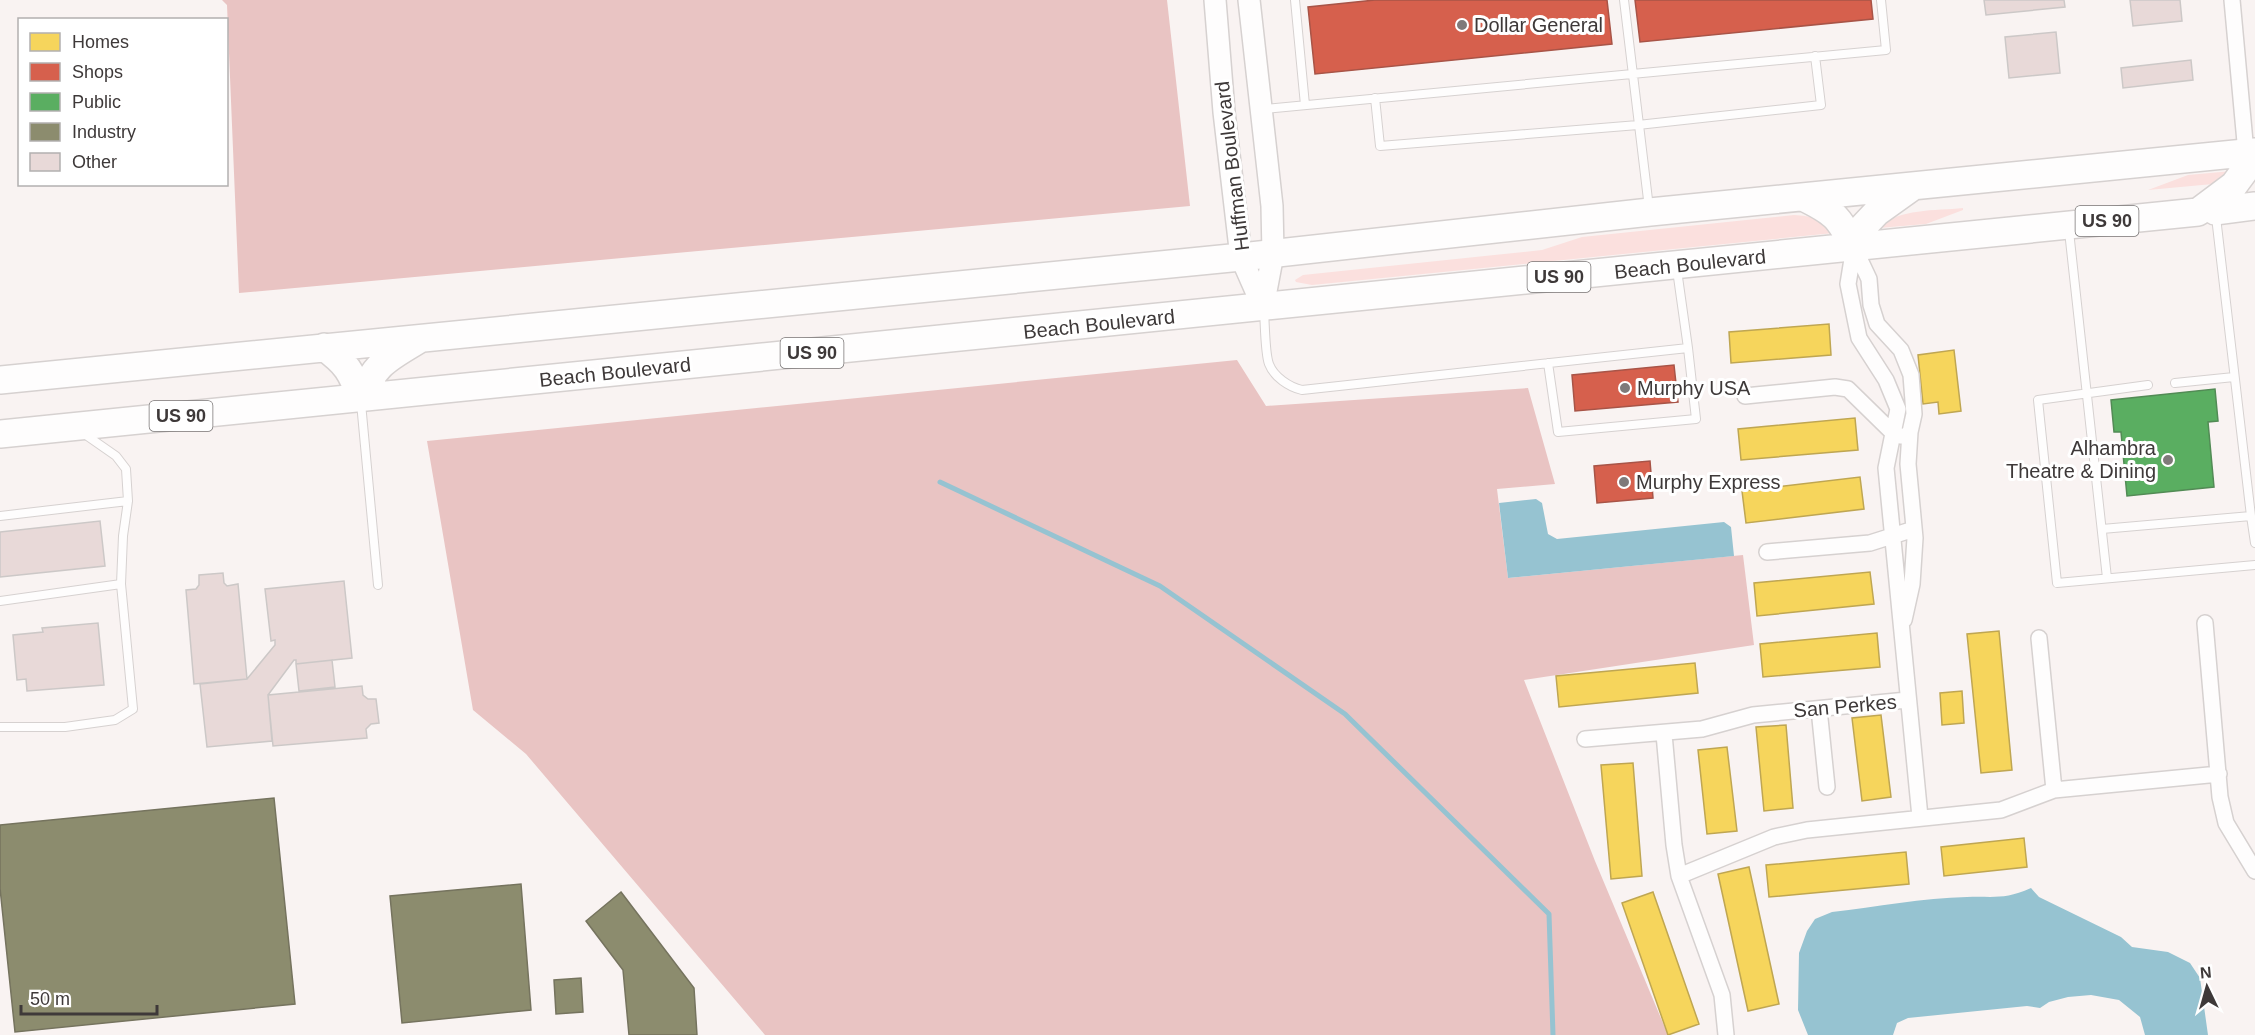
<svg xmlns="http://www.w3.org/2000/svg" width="2255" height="1035" font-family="Helvetica,sans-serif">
  <rect width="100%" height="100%" fill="#f9f3f2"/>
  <!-- green -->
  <path fill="#fbe0de" d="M2232,171l-19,13 -65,6 40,-15z
    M1963,208v2l-37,14 -47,4c20,-20 56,-17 84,-20z
    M1794,215c17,1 31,4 40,18l-522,52 -16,-3 -1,-2 8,-5 239,-25 40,-13z"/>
  <!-- forest -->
  <path fill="#e9c4c3" d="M222,0h945l23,206 -951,87 -12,-288z
    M1237,360l29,46 262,-18 27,96 -58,5 11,89 235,-23 11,90 -230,35 71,181 73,174h-903l-239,-281 -53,-44 -46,-269z"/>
  <!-- water -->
  <path fill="#96c3d1" d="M1536,499l6,4 6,31 9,5 167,-17 7,5 3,29 -226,22 -9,-75z
    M2031,888l8,9 82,40 11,10 36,5 22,11 10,15 8,57h-63l-5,-18 -21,-17 -28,-5 -23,2 -19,5 -9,6 -13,-2 -119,12 -11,5 -4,12h-85l-10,-25 1,-57 8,-22 8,-12 17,-7c44,-5 91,-14 135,-15 28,-1 37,3 64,-9z"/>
  <!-- homes -->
  <path fill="#f6d55c" stroke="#bfa652" stroke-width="1.5" d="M1829,324l2,31 -100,8 -2,-31z
    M1954,350l7,61 -22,3 -1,-12 -15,2 -5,-49z
    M1855,418l3,32 -117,10 -3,-31z
    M1860,477l4,32 -118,14 -4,-32z
    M1870,572l4,32 -117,12 -3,-33z
    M1999,631l13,139 -31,3 -14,-139z
    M1877,633l3,34 -117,10 -3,-33z
    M1695,663l3,30 -139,14 -3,-31z
    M1962,691l2,32 -22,2 -2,-32z
    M1881,715l10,82 -29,4 -10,-83z
    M1786,725l7,83 -29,3 -8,-84z
    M1727,747l10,84 -30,3 -9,-84z
    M1633,763l9,113 -31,3 -10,-114z
    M2024,838l3,29 -83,9 -3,-29z
    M1906,852l3,32 -140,13 -3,-32z
    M1749,867l30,137 -31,7 -30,-137z
    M1653,892l46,132 -31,11 -46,-132z"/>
  <!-- shops -->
  <path fill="#d6604d" stroke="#a85447" stroke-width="1.5" d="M1375,0h232l5,44 -297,30 -7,-67z
    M1635,0h236l2,19 -233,23z
    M1674,365l4,37 -103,9 -3,-36z
    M1650,461l3,37 -56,5 -3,-37z"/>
  <!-- public -->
  <path fill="#5aae61" stroke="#528b55" stroke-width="1.5" d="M2215,389l3,32 -10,1 6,65 -87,9 -6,-64h-7l-3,-32z"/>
  <!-- industry -->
  <path fill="#8c8c6e" stroke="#75735e" stroke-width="1.5" d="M274,798l21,206 -280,28 -15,-144v-63z
    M521,884l10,126 -129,13 -12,-127z
    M621,892l73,96 3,47h-68l-6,-65 -37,-49z
    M581,978l2,34 -27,2 -2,-34z"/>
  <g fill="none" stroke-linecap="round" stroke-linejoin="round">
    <!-- stream -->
    <path stroke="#96c3d1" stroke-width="5" d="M940,482l220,104 185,128 204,200 4,121"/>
  </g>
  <!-- building -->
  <path fill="#e8d9d8" stroke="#ccc8c7" stroke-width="1.5" d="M1984,0h80l1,7 -79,8z
    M2130,0h50l2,21 -49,5z
    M2056,32l4,41 -51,5 -4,-41z
    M2191,60l2,20 -70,8 -2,-20z
    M100,521l5,45 -105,11v-45z
    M223,573l1,10 3,3 11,-2 9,95 -53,5 -8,-94 10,-1 3,-4v-10z
    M344,581l8,77 -56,6v-4h-2l-26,35 4,46 -65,6 -7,-63 47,-5 28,-34v-5l-4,1 -6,-52z
    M98,623l6,62 -77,6 -1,-12 -9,1 -4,-45 30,-3 -1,-4z
    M332,660l3,27 -36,4 -3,-27z
    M362,686l1,9 5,4h8l3,24 -8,1 -5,5 1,9 -94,8 -5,-51z"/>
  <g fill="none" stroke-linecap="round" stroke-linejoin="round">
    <defs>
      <path id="lane" d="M1295,0l10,105
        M1624,0l25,208
        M1375,98l5,48 258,-21 183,-20 -6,-49
        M1264,109l622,-59 -5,-50
        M2069,231l38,347
        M1264,311c1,13 1,43 5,53 5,13 20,23 33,26l386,-42 -11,-78
        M1548,363l10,69 138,-13 -8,-71
        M2175,383l59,-6
        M2148,385l-110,15 19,183 198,-18
        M361,403l17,182
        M83,433l33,23 10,13 2,32 -5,35 -2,48
        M0,516l128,-15
        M2251,516l4,27
        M2102,529l149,-13 -35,-299
        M0,601l121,-17 12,125 -18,11 -50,7h-65"/>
      <path id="street" d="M2232,0l14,153
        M1854,247l-6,37 11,54 27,42 12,29 -12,59 34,349
        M1854,247l15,32 2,26 6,19 24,26 10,25 3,39 -4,18 -2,32 7,74 -3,46 -8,36
        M1745,396l90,-9 13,2 45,44 8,3
        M1767,552l103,-9 44,-14
        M2205,623l15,174 6,26 29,48
        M2039,638l15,152
        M1819,709l8,78
        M1664,734l10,111 5,31 43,119 4,40
        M1585,739l117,-10 51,-14 154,-15
        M1679,876l95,-39 33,-7 194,-20 53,-20 165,-16"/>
      <path id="secondary" d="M1215,0l9,112 17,145 22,50
        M1249,0l23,206 1,48 -10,53"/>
      <path id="highway" d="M1803,197c31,15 36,20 51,50
        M2215,211l40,-5
        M1854,247l6,-17 17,-18 35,-25
        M324,347c23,17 27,24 37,51
        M0,380l1241,-123 409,-45 605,-60
        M361,398c14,-35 26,-39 57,-58
        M0,434l2198,-222 36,-27 11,-15 1,-17"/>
    </defs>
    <!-- lane casing -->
    <use href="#lane" stroke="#d6d1d0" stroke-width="10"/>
    <!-- street casing -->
    <use href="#street" stroke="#d6d1d0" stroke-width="18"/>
    <!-- secondary casing -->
    <use href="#secondary" stroke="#d6d1d0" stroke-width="24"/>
    <!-- highway casing -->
    <use href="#highway" stroke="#d6d1d0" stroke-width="30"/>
    <!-- lane -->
    <use href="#lane" stroke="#fefdfd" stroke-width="8"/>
    <!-- street -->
    <use href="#street" stroke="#fefdfd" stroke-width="15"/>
    <!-- secondary -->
    <use href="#secondary" stroke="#fefdfd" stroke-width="21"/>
    <!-- highway -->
    <use href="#highway" stroke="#fefdfd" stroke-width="27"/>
  </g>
  <!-- markers -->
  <g fill="#7f7a7a" stroke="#fff" stroke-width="2">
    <circle cx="1462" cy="25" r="6"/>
    <circle cx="1625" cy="388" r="6"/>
    <circle cx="2168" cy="460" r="6"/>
    <circle cx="1624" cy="482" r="6"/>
  </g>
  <g text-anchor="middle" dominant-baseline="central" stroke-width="6" stroke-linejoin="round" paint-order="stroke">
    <!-- shield labels -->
    <g fill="#fff" stroke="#787474" stroke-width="1.5">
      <rect x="2075.5" y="206" width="63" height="30" rx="4.5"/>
      <rect x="1527.5" y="262" width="63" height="30" rx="4.5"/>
      <rect x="780.5" y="338" width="63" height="30" rx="4.5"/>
      <rect x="149.5" y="401" width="63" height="30" rx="4.5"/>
    </g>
    <g font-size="18" font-weight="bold" fill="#3e3939">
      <text x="2107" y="221">US 90</text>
      <text x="1559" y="277">US 90</text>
      <text x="812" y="353">US 90</text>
      <text x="181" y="416">US 90</text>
    </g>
    <!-- poi labels -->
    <g font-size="20" fill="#3e3939" stroke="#fff" text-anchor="start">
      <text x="1474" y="25">Dollar General</text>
      <text x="1637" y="388">Murphy USA</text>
      <text x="2156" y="448" text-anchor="end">Alhambra<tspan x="2156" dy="23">Theatre &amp; Dining</tspan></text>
      <text x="1636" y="482">Murphy Express</text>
    </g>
    <!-- street labels -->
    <g font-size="20" fill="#3e3939" stroke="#fff">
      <text transform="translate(1232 166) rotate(-97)">Huffman Boulevard</text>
      <text transform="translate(1690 264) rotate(-6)">Beach Boulevard</text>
      <text transform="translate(1099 324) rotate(-6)">Beach Boulevard</text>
      <text transform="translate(615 372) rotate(-6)">Beach Boulevard</text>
      <text transform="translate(1845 706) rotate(-5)">San Perkes</text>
    </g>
  </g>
  <!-- legend -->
  <rect x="18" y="18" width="210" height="168" fill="#ffffff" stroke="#b2b0b0" stroke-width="1.5"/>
  <rect x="30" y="33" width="30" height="18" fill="#f6d55c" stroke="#b2b0b0" stroke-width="1.5"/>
  <text x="72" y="48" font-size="18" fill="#3e3939">Homes</text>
  <rect x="30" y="63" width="30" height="18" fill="#d6604d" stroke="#b2b0b0" stroke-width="1.5"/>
  <text x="72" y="78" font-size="18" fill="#3e3939">Shops</text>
  <rect x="30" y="93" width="30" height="18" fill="#5aae61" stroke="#b2b0b0" stroke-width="1.5"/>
  <text x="72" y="108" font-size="18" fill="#3e3939">Public</text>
  <rect x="30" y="123" width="30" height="18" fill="#8c8c6e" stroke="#b2b0b0" stroke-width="1.5"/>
  <text x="72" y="138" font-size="18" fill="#3e3939">Industry</text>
  <rect x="30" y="153" width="30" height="18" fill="#e8d9d8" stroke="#b2b0b0" stroke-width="1.5"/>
  <text x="72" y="168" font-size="18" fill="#3e3939">Other</text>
  <!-- north arrow -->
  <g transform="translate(2207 987) rotate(355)" stroke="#ffffff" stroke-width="4.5" paint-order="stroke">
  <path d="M0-4.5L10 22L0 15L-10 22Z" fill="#3e3939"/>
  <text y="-9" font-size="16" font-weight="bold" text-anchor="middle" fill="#3e3939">N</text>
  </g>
  <!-- scale -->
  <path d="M21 1005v9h136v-9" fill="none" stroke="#3e3939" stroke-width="3"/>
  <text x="30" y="1005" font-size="18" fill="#3e3939" stroke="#ffffff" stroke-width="4.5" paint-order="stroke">50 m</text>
</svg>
